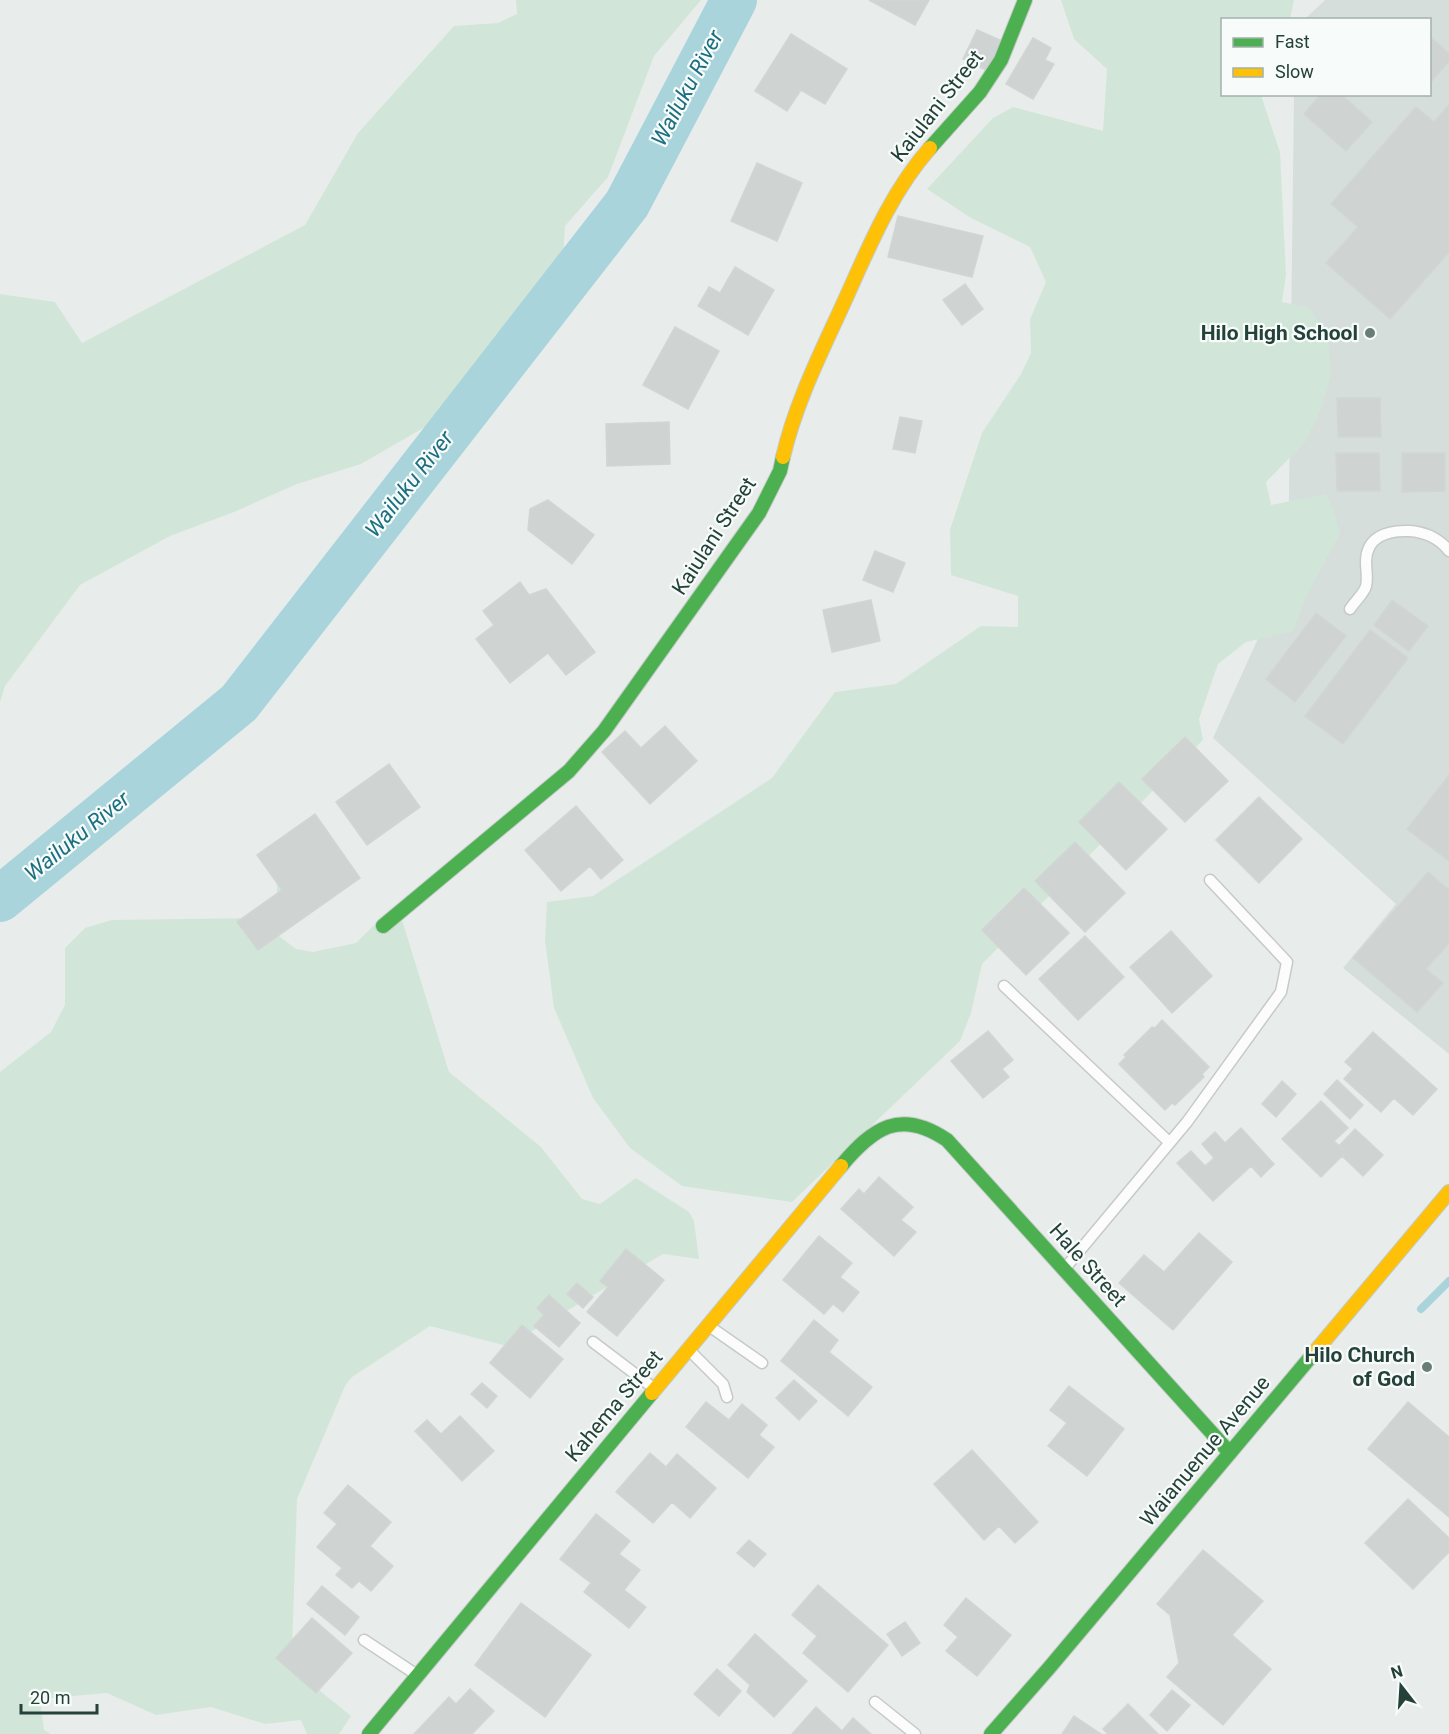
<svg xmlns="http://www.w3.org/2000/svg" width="1449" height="1734" font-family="Roboto,sans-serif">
  <rect width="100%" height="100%" fill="#e8edeb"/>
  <!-- built -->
  <path fill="#d6dedb" d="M1325,0h124v1054l-106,-86 53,-64 -183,-166 75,-166 6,-477 136,-1v-74l-125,-1z"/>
  <!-- green -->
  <path fill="#d1e6d8" d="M516,0h185l-47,56 -46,121 -43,49 -2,33 -68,94 -70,74 -64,37 -64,20 -63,28 -64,24 -90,49 -75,101 -5,16v-408l55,8 27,41 223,-118 53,-92 96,-107 44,-3 19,-9z
    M1061,0h233l-4,19 -68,1v74l39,1 19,57 6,123 -4,27 28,6 18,30 3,37 -10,34 -16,33 -39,40 5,23 55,-11 7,15 7,24 -36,67 -11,31 -47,11 -28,22 -19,55 4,21 -221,224 -11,49 -11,28 -168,161 -110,-16 -52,-38 -37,-50 -39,-90 -9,-68 2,-38 46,-6 179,-118 63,-86 61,-8 85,-58 37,1v-31l-67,-21 -1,-45 32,-97 39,-59 10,-21 -1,-34 16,-37 -16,-35 -59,-29 -44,-29 66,-71 20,-11 90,24 4,-62 -33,-30z
    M298,868l-19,63v5l17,13 17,3 43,-9 24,-24 22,1 47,152 92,75 41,52 18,5 36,-26 53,34 5,9 5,38 -36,-5 -156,92 -77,-20 -78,51 -7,9 -48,113 -5,152 16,30 43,35 -12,18h-32l-6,-14 -36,4 -54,-17 -55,8 -49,-22 -67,6 4,31 7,4h-51v-662l51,-40 14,-27v-57l20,-20 27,-8 146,-2 19,-20v-22z"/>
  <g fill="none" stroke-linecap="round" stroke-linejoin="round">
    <!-- stream -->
    <path stroke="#a9d4db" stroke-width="8" d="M1421,1309l28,-28"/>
    <!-- river -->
    <path stroke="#a9d4db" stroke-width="46" d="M0,899l239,-196 388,-499 107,-204"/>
  </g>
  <!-- building -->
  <path fill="#cfd4d2" stroke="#d1d6d4" stroke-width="1.5" d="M869,0h60l-14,25z
    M977,30l25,11 -14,30 -25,-12z
    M791,34l56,35 -22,35 -24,-14 -14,21 -32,-20z
    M1430,36l19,18v7l-19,22z
    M1033,38l18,10 -6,12 9,4 -21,35 -27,-15z
    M1321,94h20l31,28 -26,29 -42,-37z
    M1449,105v147l-59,67 -64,-56 32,-36 -27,-23 85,-97 18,15z
    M757,163l45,20 -25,58 -46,-20z
    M898,216l85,20 -11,41 -84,-20z
    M735,267l39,23 -26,45 -50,-29 11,-19 11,6z
    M965,284l18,25 -21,16 -19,-25z
    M675,327l44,24 -31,58 -45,-24z
    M1337,398h43l1,39h-43z
    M900,417l22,4 -7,32 -22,-4z
    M669,422l1,42 -63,2 -1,-42z
    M1336,453h43l1,38h-43z
    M1402,453h43v38l-43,1z
    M548,500l46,35 -22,29 -44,-34 2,-21z
    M875,551l30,12 -12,29 -30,-12z
    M520,582l9,13 17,-6 49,63 -29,23 -18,-22 -38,30 -34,-44 18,-14 -11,-14z
    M871,600l9,41 -48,11 -9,-42z
    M1392,600l36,26 -19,25 -35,-26z
    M1316,613l30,23 -51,66 -29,-23z
    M1370,630l38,28 -65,86 -38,-28z
    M665,726l32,35 -47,43 -48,-52 23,-21 16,17z
    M1185,737l43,44 -43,41 -43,-43z
    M389,764l31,43 -53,38 -31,-43z
    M1449,775v86l-42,-32z
    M1119,782l48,47 -41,41 -47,-48z
    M1259,797l43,42 -43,44 -43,-43z
    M576,806l47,54 -22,19 -11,-13 -29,25 -36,-41z
    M315,814l45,64 -102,72 -21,-28 45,-32 -25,-35z
    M1075,842l50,51 -40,39 -50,-51z
    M1428,872l21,18v53l-23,26 17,14 -26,29 -64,-54z
    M1024,888l45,45 -43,42 -44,-45z
    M1171,931l41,45 -40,37 -42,-46z
    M1085,936l39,41 -46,43 -39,-41z
    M1162,1020l47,47 -7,7 2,3 -29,28 -3,-2 -7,7 -46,-46 7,-7 -2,-2 28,-28 3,1z
    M988,1031l25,29 -11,9 7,8 -26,21 -32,-37z
    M1373,1032l64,57 -24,26 -19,-17 -13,14 -37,-33 9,-10 -8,-7z
    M1337,1080l26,25 -13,14 -26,-25z
    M1282,1081l14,13 -20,23 -14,-13z
    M1321,1101l27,27 -14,13 12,11 -25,25 -39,-38z
    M1241,1128l33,36 -13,13 -10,-11 -38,35 -36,-38 14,-12 14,15 9,-8 -12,-14 13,-12 10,11z
    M1355,1129l28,26 -20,21 -21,-20 4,-4 -7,-6z
    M879,1177l34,30 -12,13 15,12 -22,24 -53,-47 18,-20 5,5z
    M1199,1233l33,29 -59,68 -54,-47 25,-28 20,17z
    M819,1236l33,27 -12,14 19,15 -16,20 -10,-8 -9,10 -41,-34z
    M626,1249l38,31 -47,56 -30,-24 21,-25 -8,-6z
    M577,1283l16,14 -10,11 -16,-14z
    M549,1295l31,28 -21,24 -25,-21 10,-11 -7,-7z
    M814,1320l24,20 -9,12 43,35 -24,29 -67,-55z
    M522,1325l41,34 -33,39 -40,-35z
    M794,1380l23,21 -18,19 -23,-22z
    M482,1383l15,13 -10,12 -16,-14z
    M1069,1386l55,43 -37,47 -39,-30 19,-23 -17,-13z
    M706,1402l23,18 13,-16 25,21 -8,10 15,12 -26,31 -62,-51z
    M1408,1402l41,35v80l-81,-68z
    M460,1416l34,35 -32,30 -47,-50 12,-11 14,14z
    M972,1450l66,72 -23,21 -16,-17 -15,14 -50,-56z
    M650,1453l16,14 11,-13 39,34 -26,30 -18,-16 -19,21 -37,-31z
    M348,1485l43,37 -21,24 23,20 -22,25 -12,-10 -7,7 -16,-13 6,-7 -25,-21 20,-23 -13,-11z
    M1408,1499l41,39v14l-36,37 -48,-46z
    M596,1514l34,27 -11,13 21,16 -16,20 22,17 -17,21 -45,-36 7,-9 -31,-24z
    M749,1540l17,14 -12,13 -17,-14z
    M1203,1550l60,51 -31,34 39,34 -48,56 -56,-48 12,-14 -9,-48 -13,-11z
    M818,1585l70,60 -40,47 -45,-39 14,-17 -25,-21z
    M322,1586l37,31 -14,18 -38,-31z
    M966,1598l45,37 -34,41 -31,-25 12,-14 -14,-12z
    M521,1603l70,52 -46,62 -70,-52z
    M312,1618l40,35 -36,40 -40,-35z
    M905,1622l15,21 -18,13 -15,-22z
    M755,1634l52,47 -33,36 -27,-25 3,-7 -22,-20z
    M717,1669l24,22 -22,25 -25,-22z
    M470,1689l24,22 -22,23h-58l35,-37 7,7z
    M1172,1690l18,15 -23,26 -17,-16z
    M1128,1704l30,30h-50l-5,-5z
    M816,1707l26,24 11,-13 18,16h-79z
    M1074,1716l27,18h-39z"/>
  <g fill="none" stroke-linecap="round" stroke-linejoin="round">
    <defs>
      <path id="lane" d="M1350,609c4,-7 14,-15 16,-23 2,-7 0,-16 0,-24 0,-25 21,-32 43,-31 16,1 30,7 40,20
        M1004,986l165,156
        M1066,1267l121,-145 94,-130 6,-30 -77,-82
        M709,1326l53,37
        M593,1342l62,47
        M690,1351l33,33 4,13
        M364,1640l53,35
        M875,1702l40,32"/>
      <path id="fast" d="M930,148l50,-56 21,-32 24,-60
        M383,926l186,-155 35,-40 155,-218 21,-42 3,-14
        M841,1166c32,-38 59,-58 106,-26l283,313
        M369,1734l283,-341
        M991,1734l58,-66 265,-315"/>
      <path id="slow" d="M783,457c13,-56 39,-106 62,-157 24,-53 46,-108 85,-152
        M1314,1353l135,-161
        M652,1393l189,-227"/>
    </defs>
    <!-- lane casing -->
    <use href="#lane" stroke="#c5cac8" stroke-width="13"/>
    <!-- fast casing -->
    <use href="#fast" stroke="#c3cbc8" stroke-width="16"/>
    <!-- slow casing -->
    <use href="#slow" stroke="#c3cbc8" stroke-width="16"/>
    <!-- lane -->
    <use href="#lane" stroke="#fcfcfc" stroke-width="10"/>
    <!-- fast -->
    <use href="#fast" stroke="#4caf50" stroke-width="14"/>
    <!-- slow -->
    <use href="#slow" stroke="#ffc107" stroke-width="14"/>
  </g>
  <!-- markers -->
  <g fill="#697e78" stroke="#f7fbf9" stroke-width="2">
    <circle cx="1370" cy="333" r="6"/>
    <circle cx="1427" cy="1367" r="6"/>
  </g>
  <g text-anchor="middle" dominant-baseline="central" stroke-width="4.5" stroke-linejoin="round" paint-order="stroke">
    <!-- street labels -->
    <g font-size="21" fill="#24423a" stroke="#f7fbf9">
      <text transform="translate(937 106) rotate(-52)">Kaiulani Street</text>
      <text transform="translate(714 536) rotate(-57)">Kaiulani Street</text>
      <text transform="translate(1088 1265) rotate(48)">Hale Street</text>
      <text transform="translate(614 1406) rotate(-50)">Kahema Street</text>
      <text transform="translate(1205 1451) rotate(-50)">Waianuenue Avenue</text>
    </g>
    <!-- poi labels -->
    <g font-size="21" font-weight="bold" fill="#24423a" stroke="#f7fbf9" text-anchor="end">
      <text x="1358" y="333">Hilo High School</text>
      <text x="1415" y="1355">Hilo Church<tspan x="1415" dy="24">of God</tspan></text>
    </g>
    <!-- water labels -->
    <g font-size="22" font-style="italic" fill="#1c6f80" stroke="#f7fbf9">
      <text transform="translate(687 88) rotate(-62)">Wailuku River</text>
      <text transform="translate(409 484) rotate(-52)">Wailuku River</text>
      <text transform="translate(77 836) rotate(-39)">Wailuku River</text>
    </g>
  </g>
  <!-- legend -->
  <rect x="1221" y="18" width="210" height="78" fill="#f7fbf9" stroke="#a3b1ad" stroke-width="1.5"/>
  <rect x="1233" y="38" width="30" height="9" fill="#4caf50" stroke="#a3b1ad" stroke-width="1.5"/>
  <text x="1275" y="48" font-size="18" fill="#24423a">Fast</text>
  <rect x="1233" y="68" width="30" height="9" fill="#ffc107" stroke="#a3b1ad" stroke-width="1.5"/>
  <text x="1275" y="78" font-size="18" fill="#24423a">Slow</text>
  <!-- north arrow -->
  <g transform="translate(1401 1686) rotate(343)" stroke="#f7fbf9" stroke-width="4.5" paint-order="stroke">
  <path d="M0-4.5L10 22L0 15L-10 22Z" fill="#24423a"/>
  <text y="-9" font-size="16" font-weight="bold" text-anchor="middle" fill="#24423a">N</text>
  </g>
  <!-- scale -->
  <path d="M21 1704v9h76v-9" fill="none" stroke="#24423a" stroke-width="3"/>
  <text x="30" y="1704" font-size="18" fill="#24423a" stroke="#f7fbf9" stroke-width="4.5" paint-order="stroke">20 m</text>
</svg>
